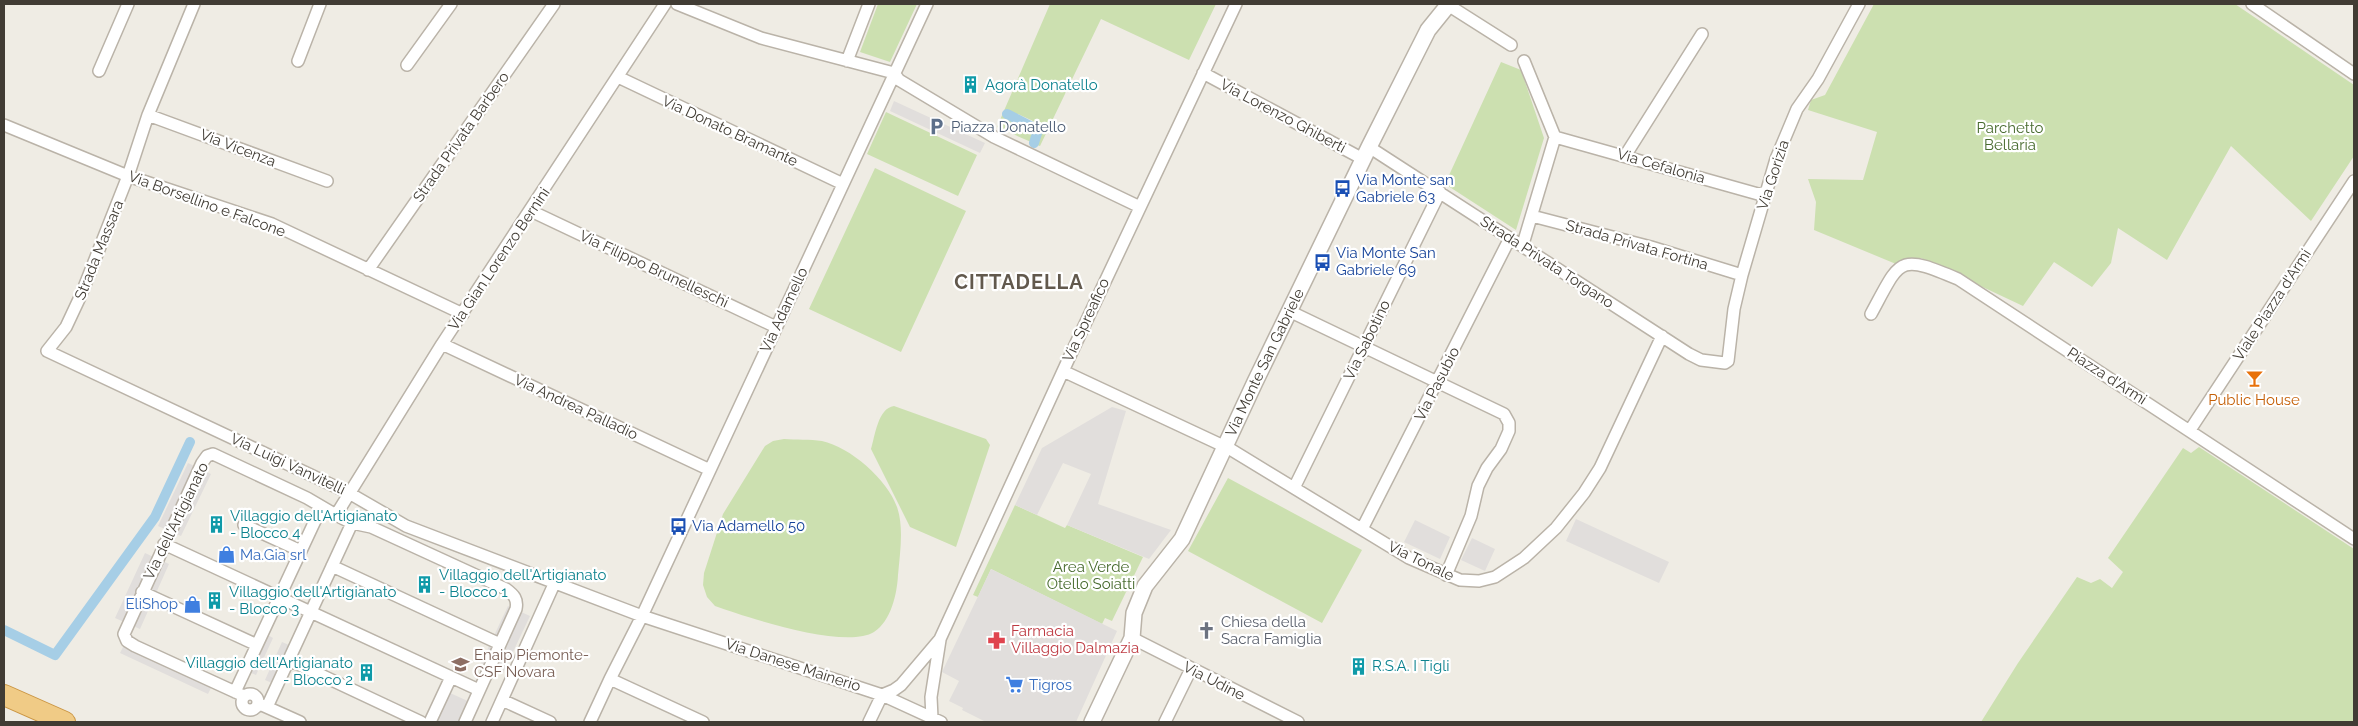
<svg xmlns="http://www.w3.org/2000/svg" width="2358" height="726" font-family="Raleway,sans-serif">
  <rect width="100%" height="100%" fill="#efece4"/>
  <!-- green -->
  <path fill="#cce0b0" d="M878,4h39l-27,58 -30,-10z
    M1050,4h166l-27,56 -88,-41 -61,127 -3,-1c11,-22 -1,-22 -19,-31l-3,8 19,8 -3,12 -34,-15z
    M1874,4h361l119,81v71l-43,65 -80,-75 -64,114 -49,-32 -7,35 -19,24 -38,-25 -31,44 -102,-48 -17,1 -8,5 -82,-34 2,-28 -8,-23 55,1 14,-48 -69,-22 3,-10 14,-5z
    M1501,62l20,8 23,68 -28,92 -71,-46z
    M886,112l91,43 -19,41 -91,-42z
    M875,168l91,43 -65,141 -92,-43z
    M894,406l92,33 4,6 -34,102 -46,-20 -39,-78c4,-13 7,-41 23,-43z
    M784,439c12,1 26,0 38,2 28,6 65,38 75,66 7,20 3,46 1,68 -1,19 -7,46 -24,57 -29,18 -128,-15 -159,-26l-8,-9 -4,-12 1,-12 19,-59 42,-68 8,-5z
    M2199,447l155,102v173h-373l37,-59 59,-86 14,6 9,-4 12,9 11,-16 -15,-14 75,-110 8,5z
    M1228,478l134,72 -40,73 -134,-72z
    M1015,505l50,23 2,-3 76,32 -31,64 -7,-3 -3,6 -111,-55 -13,28 -5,-2z"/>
  <!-- parking -->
  <path fill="#e1dedc" d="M894,101l91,42 -5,10 -90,-42z
    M1112,407l14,4 -28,93 73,26 -22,29 -82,-34 24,-51 -28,-11 -26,52 -22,-10 27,-57z
    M188,463l23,11 -30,62 -23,-10z
    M1252,467l115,71h-5l-112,-69z
    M1576,519l93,43 -10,21 -93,-42z
    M1415,520l35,17 -10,22 -36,-17z
    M1472,538l23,11 -10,22 -24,-11z
    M145,553l24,11 -29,65 -25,-11z
    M991,569l126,62 -41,91h-90l-24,-12 1,-2 -14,-7 10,-20 -17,-9z
    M508,606l22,10 -27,57 -22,-10z
    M266,634l7,4 -17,37 -7,-3z
    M282,642l7,3 -17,38 -7,-3z
    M124,645l88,41 -4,8 -88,-41z
    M450,693l20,9 -9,20h-24z"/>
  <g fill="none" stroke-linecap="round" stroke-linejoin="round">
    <!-- canal -->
    <path stroke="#a6cee6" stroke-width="10" d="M1007,114l31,16 -4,13
      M4,630l51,25 100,-138 35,-75"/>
    <defs>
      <path id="minor" d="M194,4l-46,111 -20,61 -47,119 -15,32 -19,24 302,142 57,33 236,90 240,79 59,27
        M677,4l84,34 133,35
        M2252,4l102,70
        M1448,5l63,40
        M298,61l22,-57
        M847,61l22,-57
        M1524,61l31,76
        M407,65l44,-61
        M99,71l29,-67
        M894,73l5,7 95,57 146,70
        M1203,73l160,86
        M618,77l225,107
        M148,115l179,66
        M4,125l124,51 144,48 191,90
        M1369,147l320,207 12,6 24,3 3,-2 6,-52 8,-34 34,-116 21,-50 21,-30 41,-75
        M1625,156l77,-122
        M531,211l245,116
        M1532,216l119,31 91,28
        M1523,244l32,-107 203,57 8,-2
        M368,270l186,-266
        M1289,311l215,103 5,9v8l-8,18 -14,19 -9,18 -7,30 -25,59
        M1871,314c30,-55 26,-61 87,-35l396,260
        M442,344l268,126
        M1063,371l167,78 179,109 51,22 19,1 16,-4 29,-19 32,-30 28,-35 16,-25 62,-132
        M2190,430l164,-249
        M1294,488l146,-296
        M336,515l106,-171 223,-340
        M244,525l57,26
        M1362,529l148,-291
        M164,544l315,146
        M332,566l168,78
        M142,592l115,53
        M1132,638l166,84
        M289,660l132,62
        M235,692l86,-184
        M242 702a8 8 0 1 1 16 0a8 8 0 1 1-16 0Z
        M882,695l12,-5 7,-5 39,-46 129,-281 167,-354
        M244,696l-109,-50 -8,-5 -3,-7 78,-171 5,-7 6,-2 94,44 29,17 16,8 19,4 135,62c8,6 12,10 10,20l-51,113
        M502,700l48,22
        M262,705l38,17
        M267,707l85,-184
        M932,718l-1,-21 9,-57
        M430,722l21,-45
        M492,722l63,-140
        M590,722l20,-43
        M703,722l-93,-43 32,-63 285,-612
        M869,722l13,-27
        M1165,722l26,-53"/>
      <g id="tertiary">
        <path id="s1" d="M1092,722l40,-84 2,-25 11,-27 37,-47 73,-157 114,-235 59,-117 21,-26"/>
      </g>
      <path id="trunk" d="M4,695l61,27"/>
    </defs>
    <!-- minor casing -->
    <use href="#minor" stroke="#bab3a8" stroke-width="14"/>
    <!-- tertiary casing -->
    <use href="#tertiary" stroke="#bab3a8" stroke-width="18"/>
    <!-- trunk casing -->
    <use href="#trunk" stroke="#ca9543" stroke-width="22"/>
    <!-- minor -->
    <use href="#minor" stroke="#fff" stroke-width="11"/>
    <!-- tertiary -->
    <use href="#tertiary" stroke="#fff" stroke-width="15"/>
    <!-- trunk -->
    <use href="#trunk" stroke="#f0cb86" stroke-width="20"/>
  </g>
  <!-- icons -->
  <defs>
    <symbol id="building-bare" viewBox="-9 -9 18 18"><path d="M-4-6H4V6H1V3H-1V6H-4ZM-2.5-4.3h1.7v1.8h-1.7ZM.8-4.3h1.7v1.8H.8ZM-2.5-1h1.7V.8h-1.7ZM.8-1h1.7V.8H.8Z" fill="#0f9aa8" stroke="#fff" stroke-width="2.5" paint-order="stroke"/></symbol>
    <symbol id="parking-bare" viewBox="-9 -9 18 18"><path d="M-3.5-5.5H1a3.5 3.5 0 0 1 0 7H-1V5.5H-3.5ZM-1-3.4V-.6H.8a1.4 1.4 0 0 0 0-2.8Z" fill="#5c6f8a" stroke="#fff" stroke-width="2.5" paint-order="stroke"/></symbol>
    <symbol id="bus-bare" viewBox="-9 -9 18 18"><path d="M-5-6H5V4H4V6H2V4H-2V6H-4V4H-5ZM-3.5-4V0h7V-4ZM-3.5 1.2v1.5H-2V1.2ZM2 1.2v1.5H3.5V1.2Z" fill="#1a4fb4" stroke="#fff" stroke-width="2.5" paint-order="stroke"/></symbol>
    <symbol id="bar-bare" viewBox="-9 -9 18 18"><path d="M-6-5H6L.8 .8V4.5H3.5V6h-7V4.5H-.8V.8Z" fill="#e8710a" stroke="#fff" stroke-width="2.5" paint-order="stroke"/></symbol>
    <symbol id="shop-bare" viewBox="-9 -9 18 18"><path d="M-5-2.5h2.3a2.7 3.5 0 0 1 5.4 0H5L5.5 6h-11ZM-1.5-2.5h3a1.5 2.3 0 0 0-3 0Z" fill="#3f7fe0" stroke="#fff" stroke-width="2.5" paint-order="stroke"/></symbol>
    <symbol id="church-bare" viewBox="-9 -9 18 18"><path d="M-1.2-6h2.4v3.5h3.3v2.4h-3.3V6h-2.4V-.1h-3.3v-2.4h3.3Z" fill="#6b7280" stroke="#fff" stroke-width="2.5" paint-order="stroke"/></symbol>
    <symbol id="pharmacy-bare" viewBox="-9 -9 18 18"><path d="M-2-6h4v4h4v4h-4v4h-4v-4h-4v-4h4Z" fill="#e0444e" stroke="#fff" stroke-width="2.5" paint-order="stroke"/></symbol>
    <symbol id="school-bare" viewBox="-9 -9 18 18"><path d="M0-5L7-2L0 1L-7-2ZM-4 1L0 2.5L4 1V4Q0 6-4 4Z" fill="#8d6e63" stroke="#fff" stroke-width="2.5" paint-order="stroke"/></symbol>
    <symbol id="supermarket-bare" viewBox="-9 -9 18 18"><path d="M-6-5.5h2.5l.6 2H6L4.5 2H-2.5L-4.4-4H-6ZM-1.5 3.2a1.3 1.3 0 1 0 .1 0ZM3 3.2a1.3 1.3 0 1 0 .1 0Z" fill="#3f7fe0" stroke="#fff" stroke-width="2.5" paint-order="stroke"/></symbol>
  </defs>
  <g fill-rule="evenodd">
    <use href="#building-bare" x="958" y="72" width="25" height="25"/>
    <use href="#parking-bare" x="924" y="114" width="25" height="25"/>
    <use href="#bus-bare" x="1330" y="176" width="25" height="25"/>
    <use href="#bus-bare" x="1310" y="250" width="25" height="25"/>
    <use href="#bar-bare" x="2242" y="366" width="25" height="25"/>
    <use href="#building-bare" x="204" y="512" width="25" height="25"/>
    <use href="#bus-bare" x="666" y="514" width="25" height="25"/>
    <use href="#shop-bare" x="214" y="542" width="25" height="25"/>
    <use href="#building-bare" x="412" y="572" width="25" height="25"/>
    <use href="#building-bare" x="202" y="588" width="25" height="25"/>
    <use href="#shop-bare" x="180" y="592" width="25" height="25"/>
    <use href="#church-bare" x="1194" y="618" width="25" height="25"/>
    <use href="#pharmacy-bare" x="984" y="628" width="25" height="25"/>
    <use href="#school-bare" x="448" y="652" width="25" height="25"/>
    <use href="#building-bare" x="1346" y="654" width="25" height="25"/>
    <use href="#building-bare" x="354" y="660" width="25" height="25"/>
    <use href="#supermarket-bare" x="1002" y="672" width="25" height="25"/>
  </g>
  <g text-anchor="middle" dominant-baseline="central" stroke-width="4.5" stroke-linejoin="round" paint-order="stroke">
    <!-- culture labels -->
    <g font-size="15" fill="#0d838f" stroke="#fff" text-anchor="start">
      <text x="985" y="85">Agorà Donatello</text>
      <text x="230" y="516">Villaggio dell'Artigianato<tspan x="230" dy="17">- Blocco 4</tspan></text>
      <text x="439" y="575">Villaggio dell'Artigianato<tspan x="439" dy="17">- Blocco 1</tspan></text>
      <text x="229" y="592">Villaggio dell'Artigianato<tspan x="229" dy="17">- Blocco 3</tspan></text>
      <text x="353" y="663" text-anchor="end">Villaggio dell'Artigianato<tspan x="353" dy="17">- Blocco 2</tspan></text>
      <text x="1372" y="666">R.S.A. I Tigli</text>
    </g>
    <!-- street labels -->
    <g font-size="15" fill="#413c34" stroke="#fff">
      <text transform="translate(1283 116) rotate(28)">Via Lorenzo Ghiberti</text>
      <text transform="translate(730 131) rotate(25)">Via Donato Bramante</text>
      <text transform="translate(461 137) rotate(-55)">Strada Privata Barbero</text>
      <text transform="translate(238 148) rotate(21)">Via Vicenza</text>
      <text transform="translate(1661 166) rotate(16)">Via Cefalonia</text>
      <text transform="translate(1773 175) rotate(-72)">Via Gorizia</text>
      <text transform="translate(207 204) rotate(20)">Via Borsellino e Falcone</text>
      <text transform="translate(1637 245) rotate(16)">Strada Privata Fortina</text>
      <text transform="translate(99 250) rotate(-68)">Strada Massara</text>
      <text transform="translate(499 259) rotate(-56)">Via Gian Lorenzo Bernini</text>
      <text transform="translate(1547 262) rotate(33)">Strada Privata Torgano</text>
      <text transform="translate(654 269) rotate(25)">Via Filippo Brunelleschi</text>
      <text transform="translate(2272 305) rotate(-57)">Viale Piazza d'Armi</text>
      <text transform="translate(784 310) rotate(-65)">Via Adamello</text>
      <text transform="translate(1086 320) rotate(-65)">Via Spreafico</text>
      <text transform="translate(1367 340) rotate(-64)">Via Sabotino</text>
      <text stroke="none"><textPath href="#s1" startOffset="402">Via Monte San Gabriele</textPath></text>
      <text transform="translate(2107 376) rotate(33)">Piazza d'Armi</text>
      <text transform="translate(1437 384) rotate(-63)">Via Pasubio</text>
      <text transform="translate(576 407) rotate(25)">Via Andrea Palladio</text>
      <text transform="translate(288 464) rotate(25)">Via Luigi Vanvitelli</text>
      <text transform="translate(176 521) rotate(-64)">Via dell'Artigianato</text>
      <text transform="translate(1421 561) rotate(26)">Via Tonale</text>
      <text transform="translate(793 665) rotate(18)">Via Danese Mainerio</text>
      <text transform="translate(1214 681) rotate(27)">Via Udine</text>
    </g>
    <!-- service labels -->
    <g font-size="15" fill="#4e5e75" stroke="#fff" text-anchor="start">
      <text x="951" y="127">Piazza Donatello</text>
    </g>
    <!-- park labels -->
    <g font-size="15" fill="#486b2f" stroke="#fff">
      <text x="2010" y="128">Parchetto<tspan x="2010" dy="17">Bellaria</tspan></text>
      <text x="1091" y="567">Area Verde<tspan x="1091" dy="17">Otello Soiatti</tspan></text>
    </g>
    <!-- transit labels -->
    <g font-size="15" fill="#164399" stroke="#fff" text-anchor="start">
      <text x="1356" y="180">Via Monte san<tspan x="1356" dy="17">Gabriele 63</tspan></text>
      <text x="1336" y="253">Via Monte San<tspan x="1336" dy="17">Gabriele 69</tspan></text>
      <text x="692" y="526">Via Adamello 50</text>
    </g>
    <!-- food labels -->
    <g font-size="15" fill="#c56008" stroke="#fff">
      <text x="2254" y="400">Public House</text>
    </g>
    <!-- shop labels -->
    <g font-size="15" fill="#366cbe" stroke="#fff" text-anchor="start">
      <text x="240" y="555">Ma.Gia srl</text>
      <text x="178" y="604" text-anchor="end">EliShop</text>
      <text x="1029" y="685">Tigros</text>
    </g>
    <!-- worship labels -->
    <g font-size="15" fill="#5b616d" stroke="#fff" text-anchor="start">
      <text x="1221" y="622">Chiesa della<tspan x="1221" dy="17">Sacra Famiglia</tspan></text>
    </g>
    <!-- health labels -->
    <g font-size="15" fill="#be3a42" stroke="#fff" text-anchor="start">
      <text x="1011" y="631">Farmacia<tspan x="1011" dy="17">Villaggio Dalmazia</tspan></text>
    </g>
    <!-- education labels -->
    <g font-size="15" fill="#785e54" stroke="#fff" text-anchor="start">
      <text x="474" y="655">Enaip Piemonte-<tspan x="474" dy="17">CSF Novara</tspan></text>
    </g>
    <!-- district labels -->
    <g font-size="20" font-weight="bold" letter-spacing="1" fill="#62594d" stroke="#fff">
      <text x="1019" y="282">CITTADELLA</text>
    </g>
  </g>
  <!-- border -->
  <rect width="2358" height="726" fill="none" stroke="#413c34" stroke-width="10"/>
</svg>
